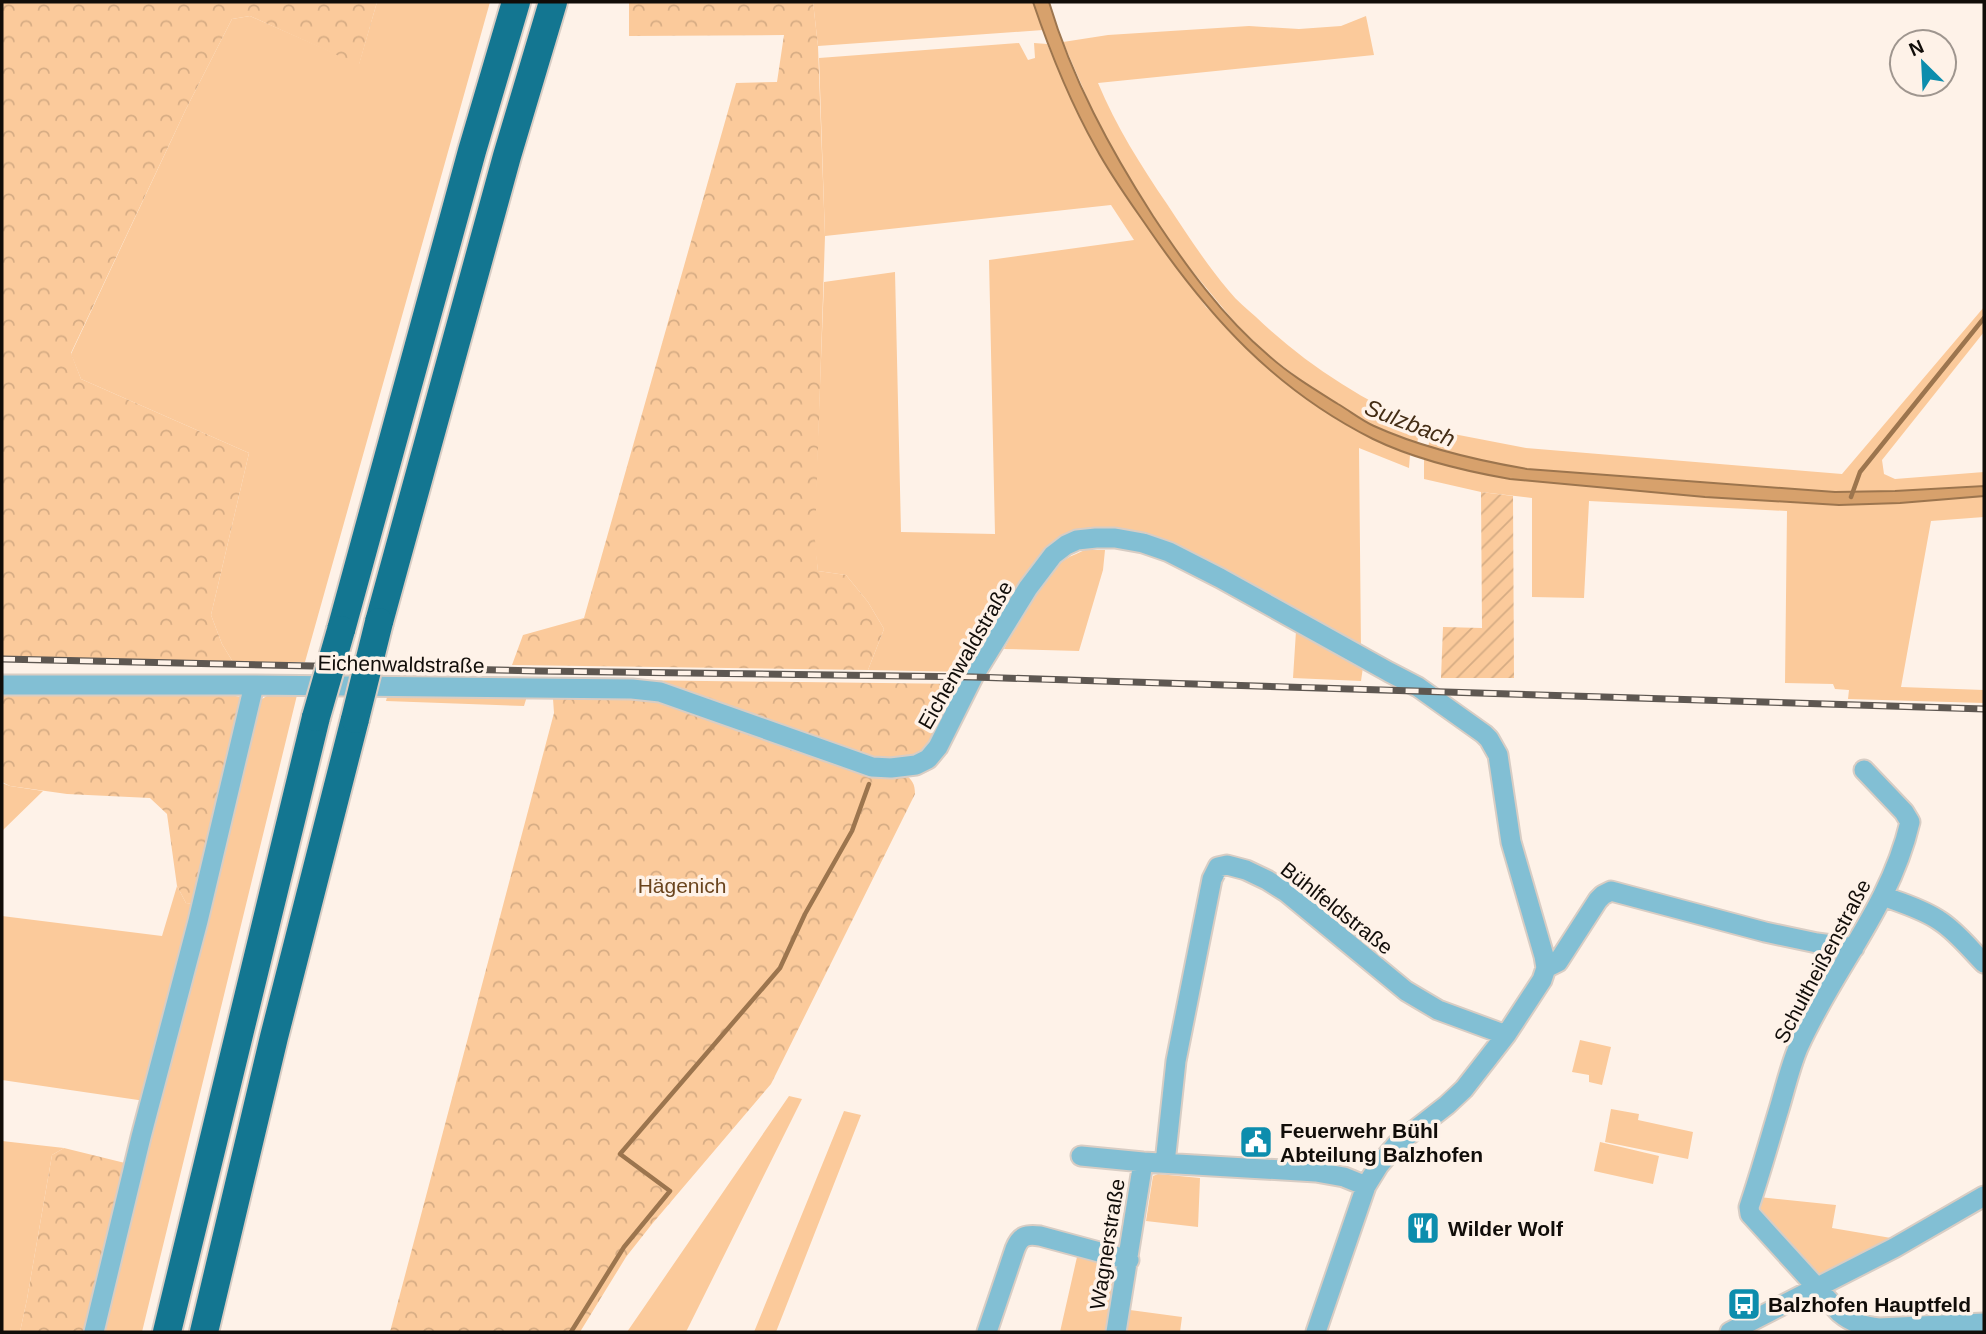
<svg xmlns="http://www.w3.org/2000/svg" width="1986" height="1334" font-family="Helvetica,sans-serif">
  <defs>
    <pattern id="forest-crowns" width="20" height="18" patternUnits="userSpaceOnUse" patternTransform="scale(1.75)"><rect width="20" height="18" fill="#fbca9b"/><path d="M2 6a3 3 0 1 1 6 0M12 15a3 3 0 1 1 6 0" fill="none" stroke="#d6ac84"/></pattern>
    <pattern id="garden-furrows" width="10" height="10" patternUnits="userSpaceOnUse" patternTransform="scale(1.75)"><rect width="10" height="10" fill="#fbca9b"/><path d="M-1 1l2-2M0 10L10 0M9 11l2-2" fill="none" stroke="#d6ac84"/></pattern>
  </defs>
  <rect width="100%" height="100%" fill="#fef2e8"/>
  <!-- green -->
  <path fill="#fbca9b" d="M377,2h113l-185,660h-72l-11,-18 -11,-29 38,-162 -168,-74 -10,-25 115,-245 46,-90 18,-3 109,48z
    M813,2h220l10,28 -225,16z
    M1366,16l8,39 -276,28c18,43 43,83 69,121 20,30 39,60 62,87 8,10 18,18 27,26 48,46 104,82 165,109l-4,17 -45,-18 -63,-39 -41,-31 -31,-30 -58,-70 -55,-84 -22,-39 -39,-90 45,-7 141,-9 50,3 42,-3z
    M1019,43l9,17 7,-2 -1,-15 13,1 33,75 17,31 109,157 130,112 38,21 36,15 -1,13 -50,-20 2,202 -153,-86 -127,-32 -112,140 -101,-2 16,-41 -16,-27 -22,-27 -28,-4 -4,-31 10,-258 71,-10 6,260 94,2 -6,-274 145,-20 -23,-35 -286,31 -6,-178z
    M1984,307v25l-102,128 2,14 11,5 89,-7v14l-89,5 -60,1 -308,-23 -41,-7 -58,-16 3,-9 7,-6 88,17 316,26z
    M1424,459l58,15 28,5 195,18 134,8 61,-2 84,-7v21l-53,4 -30,166 83,3v13l-136,-4 1,-9 -14,-1 -2,-5 -48,-1 2,-172 -198,-10 -5,97 -52,-1v-99l-51,-6 -57,-13z
    M1085,550h20l-2,20 -24,81 -75,-2c14,-26 37,-73 62,-90 6,-4 13,-6 19,-9z
    M1296,631l67,36 -2,14 -68,-3z
    M276,690l22,1 -156,641h-41l158,-631z
    M388,693h140l-4,13 -138,-5z
    M2,783l8,3 33,5 -41,40z
    M177,886l9,17 9,1 -50,197 -143,-21v-164l160,20z
    M1580,1040l31,7 -9,38 -13,-3v-7l-17,-3z
    M789,1096l13,3 -116,233h-59z
    M1611,1109l28,5 -1,6 55,12 -5,27 -83,-17z
    M844,1111l17,4 -85,217h-22z
    M2,1141l62,7 -12,7 -25,144 -7,33h-18z
    M1600,1142l59,14 -6,28 -59,-13z
    M1158,1174l42,4 -2,49 -52,-6 7,-45z
    M1759,1197l77,8 -4,23 65,11 -74,39 -67,-70z
    M1077,1257l40,10 -5,65h-52z
    M1130,1310l52,7 -2,15h-53z"/>
  <!-- forest -->
  <path fill="url(#forest-crowns)" d="M2,2h375l-18,63 -109,-49 -18,3 -46,90 -115,244 10,26 168,74 -38,162 11,29 11,18 -231,-2z
    M629,2h184l5,44 7,190 -10,304 3,31 28,4 22,27 16,27 -16,41 -356,-5 11,-30 61,-17 152,-535 41,-1 7,-47 -155,1z
    M626,680l336,4c-11,22 -28,66 -52,75 -8,2 -18,3 -27,4z
    M192,687l67,14 -51,205 -22,-3 -9,-17 -10,-72 -17,-16 -83,-4 -57,-8 -8,-4v-89z
    M658,696l246,78c8,5 11,10 11,20l-144,290 -119,140 -26,33 -46,75h-190l164,-619 -1,-14z
    M64,1148l61,15 -35,169h-70l7,-33 25,-144z"/>
  <!-- garden -->
  <path fill="url(#garden-furrows)" d="M1481,492l32,4 1,182h-73l2,-51 39,1z"/>
  <!-- water -->
  <path fill="#d7a16c" stroke="#9c754e" stroke-width="2" d="M1033,2h16c23,77 61,147 104,214 33,50 69,100 115,139 21,19 46,34 70,49 12,7 23,16 36,22 48,22 101,34 153,43l308,23 60,-1 89,-5v10l-84,7 -61,2 -134,-8 -195,-18c-46,-8 -94,-19 -137,-40 -98,-49 -164,-122 -225,-211 -18,-26 -37,-52 -52,-80 -26,-46 -46,-96 -63,-146z"/>
  <g fill="none" stroke-linecap="round" stroke-linejoin="round">
    <!-- stream -->
    <path stroke="#9c754e" stroke-width="4.5" d="M1851,497l9,-25 124,-154
      M571,1332l53,-85 46,-56 -50,-37 160,-186 25,-54 47,-83 17,-47"/>
    <defs>
      <path id="minor" d="M2,685h252l378,4 28,3 212,75 19,1 25,-3 12,-6 10,-12 35,-70 55,-89 25,-33 13,-10 11,-5 19,-2h19l28,5 26,9 51,26 169,94 29,15 66,47 5,5 9,16 13,87 33,114 2,12 -4,12 -36,55 -42,54 -17,16 -50,39 -18,21 -13,21 -50,146
        M1864,770l40,42 6,10c-20,86 -77,147 -112,226 -8,19 -13,41 -19,61 -10,33 -19,66 -30,98l1,7 90,99c12,10 23,13 39,15l105,-5
        M1884,896c19,8 39,13 56,25 17,11 30,28 44,42
        M1546,968l12,-6 40,-62 5,-5 8,-4 154,41 52,11 37,5
        M1081,1156l62,6 173,10 28,5 22,9
        M1165,1163l11,-102 36,-182 6,-12 9,-2 19,5 21,10 19,12 120,99 32,19 68,25
        M94,1332l47,-195 57,-216 56,-236
        M987,1332l28,-83c5,-13 11,-15 25,-13l89,24
        M1116,1332l27,-170
        M1730,1332l164,-84 90,-52"/>
      <path id="highway" d="M379,622l128,-466 46,-154
        M341,630l131,-479 44,-149
        M167,1332l149,-615
        M204,1332l70,-295 81,-318"/>
    </defs>
    <!-- minor casing -->
    <use href="#minor" stroke="#d8cdc4" stroke-width="23"/>
    <!-- highway casing -->
    <use href="#highway" stroke="#d8cdc4" stroke-width="32"/>
    <!-- minor -->
    <use href="#minor" stroke="#82bfd4" stroke-width="19"/>
    <!-- highway -->
    <use href="#highway" stroke="#137691" stroke-width="28"/>
    <defs>
      <path id="rail" d="M2,659l536,12 435,6 1011,32"/>
    </defs>
    <!-- rail casing -->
    <use href="#rail" stroke="#5e5751" stroke-width="7"/>
    <!-- rail -->
    <use href="#rail" stroke="#fef2e8" stroke-width="4.5" stroke-dasharray="13" stroke-linecap="butt"/>
    <defs>
      <path id="highway-bridge" d="M316,717l25,-87
        M355,719l24,-97"/>
    </defs>
    <!-- highway-bridge casing -->
    <use href="#highway-bridge" stroke="#d8cdc4" stroke-width="32" stroke-linecap="butt"/>
    <!-- highway-bridge -->
    <use href="#highway-bridge" stroke="#137691" stroke-width="28"/>
  </g>
  <!-- icons -->
  <defs>
    <symbol id="civic-square" viewBox="-11 -11 22 22"><rect x="-9" y="-9" width="18" height="18" rx="4" fill="#0d8dad" stroke="#fef2e8"/><path d="M-.6-6.5H3V-4.5H.6V-3L4-1V1h2V6H-6V1h2V-1L-.6-3ZM-1.2 2.5V6h2.4V2.5Z" fill="#fff"/></symbol>
    <symbol id="restaurant-square" viewBox="-11 -11 22 22"><rect x="-9" y="-9" width="18" height="18" rx="4" fill="#0d8dad" stroke="#fef2e8"/><path d="M-5-6h1v4h1v-4h1v4h1v-4h1v5L-1.5 .5V6h-2V.5L-5-1ZM5-6V6H3V1.5H1.5Q1.5-4 5-6Z" fill="#fff"/></symbol>
    <symbol id="bus-square" viewBox="-11 -11 22 22"><rect x="-9" y="-9" width="18" height="18" rx="4" fill="#0d8dad" stroke="#fef2e8"/><path d="M-5-6H5V4H4V6H2V4H-2V6H-4V4H-5ZM-3.5-4V0h7V-4ZM-3.5 1.2v1.5H-2V1.2ZM2 1.2v1.5H3.5V1.2Z" fill="#fff"/></symbol>
  </defs>
  <g fill-rule="evenodd">
    <use href="#civic-square" x="1237" y="1123" width="38" height="38"/>
    <use href="#restaurant-square" x="1404" y="1209" width="38" height="38"/>
    <use href="#bus-square" x="1725" y="1285" width="38" height="38"/>
  </g>
  <g text-anchor="middle" dominant-baseline="central" stroke-width="7" stroke-linejoin="round" paint-order="stroke">
    <!-- street labels -->
    <g font-size="21" fill="#110d09" stroke="#fef2e8">
      <text transform="translate(965 655) rotate(-60)">Eichenwaldstraße</text>
      <text transform="translate(401 664) rotate(1)">Eichenwaldstraße</text>
      <text transform="translate(1337 908) rotate(38)">Bühlfeldstraße</text>
      <text transform="translate(1822 961) rotate(-62)">Schultheißenstraße</text>
      <text transform="translate(1107 1244) rotate(-81)">Wagnerstraße</text>
    </g>
    <!-- park labels -->
    <g font-size="21" fill="#6b451e" stroke="#fef2e8">
      <text x="682" y="885">Hägenich</text>
    </g>
    <!-- poi labels -->
    <g font-size="21" font-weight="bold" fill="#110d09" stroke="#fef2e8" text-anchor="start">
      <text x="1280" y="1130">Feuerwehr Bühl<tspan x="1280" dy="24">Abteilung Balzhofen</tspan></text>
      <text x="1448" y="1228">Wilder Wolf</text>
      <text x="1768" y="1304">Balzhofen Hauptfeld</text>
    </g>
    <!-- water labels -->
    <g font-size="23" font-style="italic" fill="#432c14" stroke="#fef2e8">
      <text transform="translate(1410 423) rotate(21)">Sulzbach</text>
    </g>
  </g>
  <!-- border -->
  <rect width="1986" height="1334" fill="none" stroke="#110d09" stroke-width="7"/>
  <!-- north arrow -->
  <g transform="translate(1923 63) rotate(336)"><circle r="33" fill="#fef2e8" stroke="#9f968f" stroke-width="2"/>
  <path d="M0-5L12 26L0 18L-12 26Z" fill="#0d8dad"/>
  <text y="-10" font-size="19" font-weight="bold" text-anchor="middle" fill="#110d09">N</text>
  </g>
</svg>
